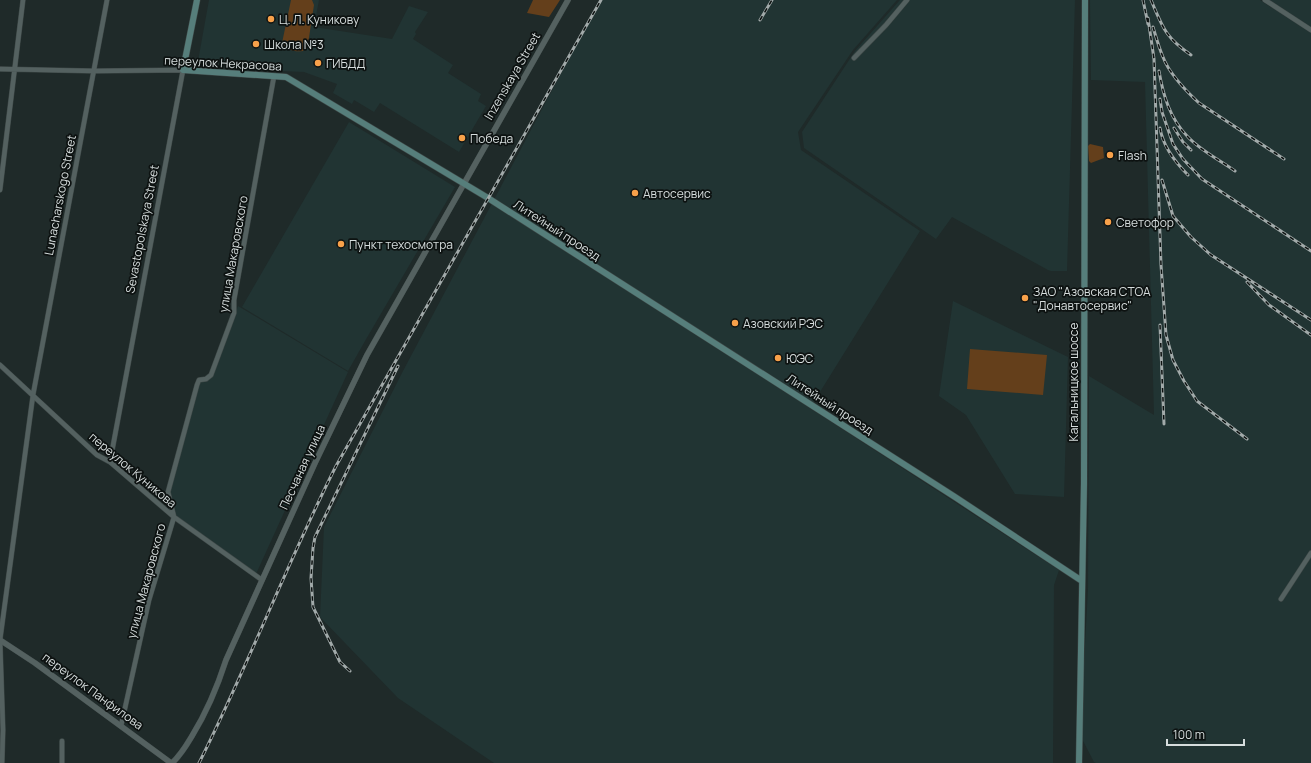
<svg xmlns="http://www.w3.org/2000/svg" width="1311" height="763" font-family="Manrope,sans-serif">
  <rect width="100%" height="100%" fill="#1f2a29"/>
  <!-- built -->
  <path fill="#213433" d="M209,0h110l-5,27 78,12 17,-33 19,6 -13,20 1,2 -3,5 40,26 -5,8 33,21 -3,7 8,5 -27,46 -79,-49 -6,9 -20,-12 -2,4 -19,-11 4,-9 -33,-12 -23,-1 -9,-4 -74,-6z
    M600,0h297l-44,50 -55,82 3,18 119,81 -110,177 249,162 -5,15 -1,178h-559l-96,-65 -78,-81 4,-90 79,-156z
    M900,0h175l-8,271h-16l-3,-1 -96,-53 -16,22 -132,-91 -2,-16 53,-81z
    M1090,0h170l12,8 -4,-8h43v763h-215l-2,-1 -14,-27 8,-145 1,-214 65,39 -9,-333 -54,-2z
    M349,122l106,65 -90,154 -17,30 -106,-64z
    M953,301l115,56 -4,140 -49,-3 -49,-79 -27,-19z
    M238,306l110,66 -92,202 -81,-58 -6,-24 30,-106 2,-4 11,-7z"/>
  <!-- green -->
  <path fill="#643f1b" d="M291,0h21l2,5 -6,39 -5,7c-9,1 -16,-1 -21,-8z
    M533,0h27l-11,17 -22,-4z
    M1090,144l13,3 1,11 -13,5 -2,-2 -1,-15z
    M970,349l77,6 -4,40 -76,-6z"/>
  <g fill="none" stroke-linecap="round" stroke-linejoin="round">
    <defs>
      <path id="minor" d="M1265,0l46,30
        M854,58l32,-33 21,-25
        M0,69l94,2 89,-1 -73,392
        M0,190l23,-190
        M0,365l97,90 13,7 64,55 88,63
        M1281,599l30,-46
        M121,726l28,-126 25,-83 -6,-25 29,-107 2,-5 7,-1 5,-4 23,-62v-13l40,-224
        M2,763l1,-33 -3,-90 33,-245 74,-395
        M62,763v-22"/>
      <path id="tertiary" d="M0,640l35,23 136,100
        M172,763c9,-8 14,-17 20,-27 16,-26 25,-48 34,-76l89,-197 52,-108 201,-355"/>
      <path id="secondary" d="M197,0l-14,70 103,7 202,121 467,299 127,84
        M1079,763l5,-280 1,-483"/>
    </defs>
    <!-- minor casing -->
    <use href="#minor" stroke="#3e4847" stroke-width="5.5"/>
    <!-- tertiary casing -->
    <use href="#tertiary" stroke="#3e4847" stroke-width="6"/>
    <!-- secondary casing -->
    <use href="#secondary" stroke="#3e4847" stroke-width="7"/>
    <!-- minor -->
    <use href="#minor" stroke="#546160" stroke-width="4.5"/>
    <!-- tertiary -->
    <use href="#tertiary" stroke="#546160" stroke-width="5.5"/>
    <!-- secondary -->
    <use href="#secondary" stroke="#567e7b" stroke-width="6"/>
    <defs>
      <path id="rail" d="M1143,0l5,24
        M1151,0c12,28 14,37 40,55
        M1148,18l6,41 7,206 5,70 7,25 11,21 13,20 50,38
        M760,20l12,-20
        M1153,27c3,10 6,21 10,30 6,16 23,34 36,46l85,56
        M1159,71c4,24 11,48 29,66 13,14 32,23 47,34
        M1160,99l2,13 11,32 10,15 19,20 109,72
        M1160,128c3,19 15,34 28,47
        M1174,128l9,14 8,8
        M1162,180l11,36 18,21 20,18 100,65
        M1247,282l22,23 42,30
        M1160,325l4,99
        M350,671l-10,-9 -27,-55 -2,-29 2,-30 2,-11 83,-171
        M199,763c49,-97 88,-200 137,-297l265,-466"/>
    </defs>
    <!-- rail casing -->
    <use href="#rail" stroke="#a2aaaa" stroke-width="3"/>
    <!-- rail -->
    <use href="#rail" stroke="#0d1211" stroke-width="1.5" stroke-dasharray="4.5" stroke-linecap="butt"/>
  </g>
  <!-- markers -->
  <g fill="#f8a14a" stroke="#0d1211" stroke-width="1.5">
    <circle cx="271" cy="19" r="4"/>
    <circle cx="256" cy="44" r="4"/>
    <circle cx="318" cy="63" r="4"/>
    <circle cx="462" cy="138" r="4"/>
    <circle cx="1110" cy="155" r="4"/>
    <circle cx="635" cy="193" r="4"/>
    <circle cx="1108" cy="222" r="4"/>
    <circle cx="341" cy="244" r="4"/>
    <circle cx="1025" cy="298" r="4"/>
    <circle cx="735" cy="323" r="4"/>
    <circle cx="778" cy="358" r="4"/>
  </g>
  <g text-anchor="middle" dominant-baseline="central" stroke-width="3.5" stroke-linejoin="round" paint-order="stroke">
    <!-- poi labels -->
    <g font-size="12" fill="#d6dddd" stroke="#0d1211" text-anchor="start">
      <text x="279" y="19">Ц. Л. Куникову</text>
      <text x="264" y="44">Школа №3</text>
      <text x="326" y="63">ГИБДД</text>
      <text x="470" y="138">Победа</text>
      <text x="1118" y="155">Flash</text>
      <text x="643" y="193">Автосервис</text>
      <text x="1116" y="222">Светофор</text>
      <text x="349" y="244">Пункт техосмотра</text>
      <text x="1033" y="291">ЗАО "Азовская СТОА<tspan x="1033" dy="14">"Донавтосервис"</tspan></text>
      <text x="743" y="323">Азовский РЭС</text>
      <text x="786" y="358">ЮЭС</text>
    </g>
    <!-- street labels -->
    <g font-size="12" fill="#d6dddd" stroke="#0d1211">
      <text transform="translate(223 63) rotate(3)">переулок Некрасова</text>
      <text transform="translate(512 76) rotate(-60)">Inzenskaya Street</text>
      <text transform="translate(60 195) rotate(-79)">Lunacharskogo Street</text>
      <text transform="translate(142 229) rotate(-79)">Sevastopolskaya Street</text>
      <text transform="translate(557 230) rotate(33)">Литейный проезд</text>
      <text transform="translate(233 254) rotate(-80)">улица Макаровского</text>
      <text transform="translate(1073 382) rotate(-90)">Кагальницкое шоссе</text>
      <text transform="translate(830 404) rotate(33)">Литейный проезд</text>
      <text transform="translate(302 467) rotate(-65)">Песчаная улица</text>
      <text transform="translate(133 470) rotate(40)">переулок Куникова</text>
      <text transform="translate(146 581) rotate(-75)">улица Макаровского</text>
      <text transform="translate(93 691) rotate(36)">переулок Панфилова</text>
    </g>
  </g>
  <!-- scale -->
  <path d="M1167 739v6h77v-6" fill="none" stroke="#d6dddd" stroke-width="2"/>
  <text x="1173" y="739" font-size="12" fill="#d6dddd" stroke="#0d1211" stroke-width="3" paint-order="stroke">100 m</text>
</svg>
